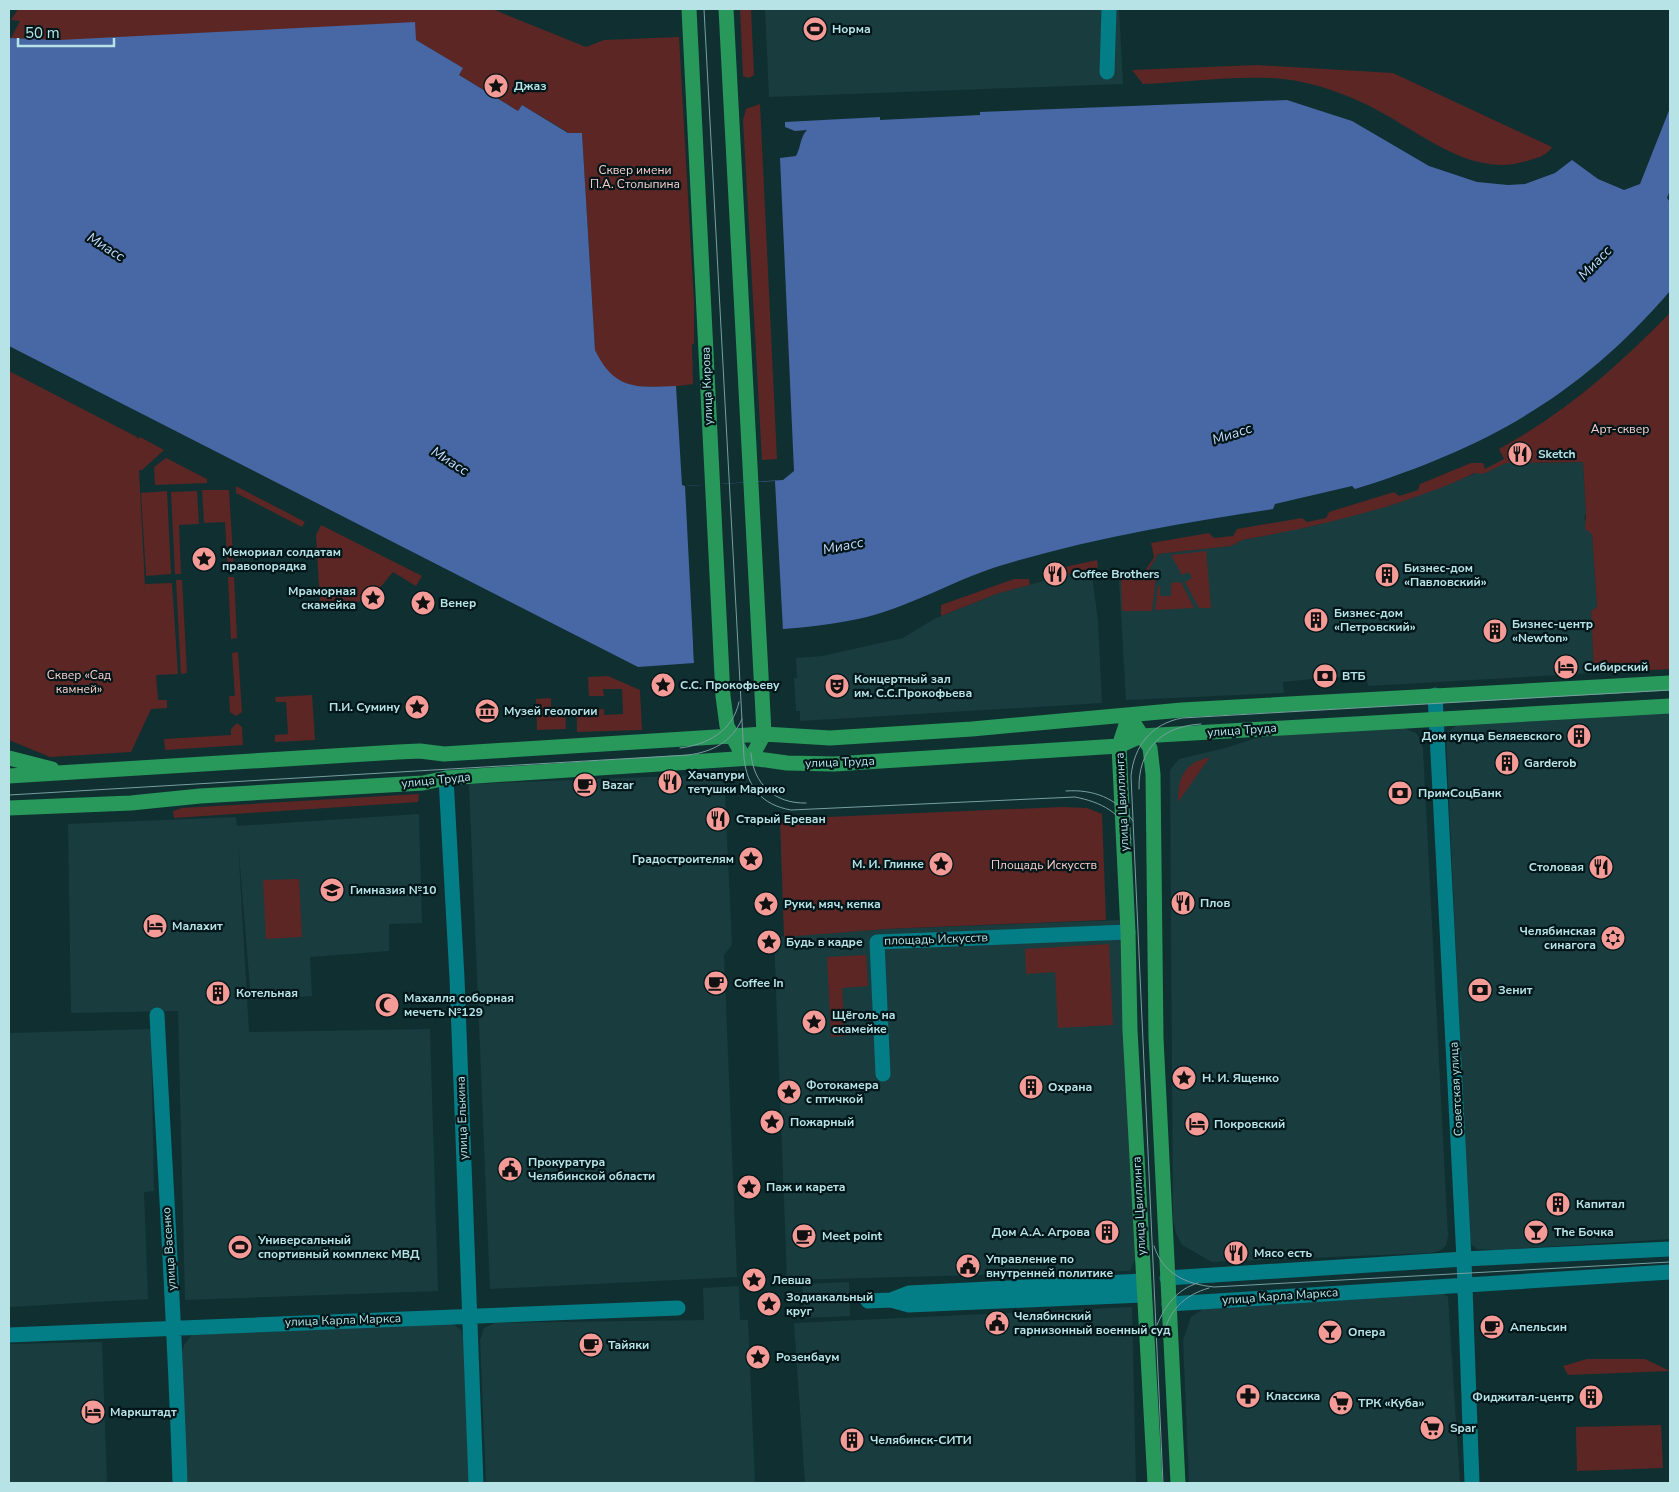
<svg xmlns="http://www.w3.org/2000/svg" width="1679" height="1492" font-family="'Nunito Sans',sans-serif">
  <rect width="100%" height="100%" fill="#102f31"/>
  <!-- built -->
  <path fill="#193c3f" d="M765,9h354l4,75 -354,13z
    M1535,458v5l48,-1 3,51 -2,5 8,16 5,73 -6,4 3,62 -226,13 -2,-9h-34l-49,5 1,11 -158,7 -7,-121 27,-4 12,-21 73,-8 11,-6 79,-16 81,-23 70,-26 33,-16z
    M1091,568l7,53 4,82 -302,18v-10h-4l-2,-33h3l-1,-20 26,-2 81,-18 31,-19 65,-26z
    M1670,712v527l-173,11 -20,-1 -6,-5 -2,-10 -23,-497 3,-6 9,-7z
    M1404,728l12,5 4,6 3,10 25,487 -2,10 -7,5 -9,2 -218,9 -30,-17 -6,-12 -3,-14 -3,-449 9,-11 46,-11 34,-11z
    M724,774l8,171 -8,10 13,322 -247,12 -21,-505z
    M419,814l3,109 -33,1v27l-79,6 2,39 -61,4 -13,-158 11,190 181,-3 8,262 -253,9 -7,-289 -107,2 -3,-189 168,-7 1,9z
    M1120,920l16,338 -6,13 -343,9 -13,-343 111,-8z
    M151,1029l3,162 -10,1 4,107 -139,8v-274z
    M849,1282l1,34 -46,2 -2,-34z
    M739,1286l1,34h8l7,163h-269l-6,-143 4,-12 11,-5 209,-3 -1,-32z
    M1441,1292l7,5 12,186h-271l-6,-143 8,-23 18,-12z
    M1132,1307l4,176h-331l-11,-160z
    M452,1323l9,7 3,9 6,144h-283l-5,-131 2,-7 8,-10z
    M102,1342l5,141h-98v-139z"/>
  <!-- green -->
  <path fill="#5c2625" d="M18,9h474l94,38 18,-7 75,-3 15,267v40h-2l1,40c-29,4 -68,10 -89,-16 -4,-5 -6,-12 -9,-18l-13,-217h-13l-47,-28 -4,6 -59,-36 3,-7 -46,-28h-366l-39,-2 9,-17 -9,-1z
    M740,9h11l3,66 -5,3 -6,-2z
    M1256,65l137,8 159,74c-5,8 -12,10 -22,13 -56,20 -107,-26 -153,-50 -22,-12 -50,-23 -75,-28 -44,-10 -112,0 -159,2l-11,-14z
    M760,104l17,355 -15,1 -19,-340 3,-11z
    M1670,313v356l-76,4 -3,-62 6,-4 -5,-73 -7,-5 1,-16 -3,-51 -77,1 -23,11 -8,-1c-73,34 -154,53 -233,67l-11,6 -73,8 -12,21 -4,1 12,-19 -3,-14 58,-10 5,5 19,-2 4,-7 65,-11 5,4 19,-4 3,-6 65,-20 5,4 19,-6 2,-6 51,-21h12l2,6 19,-10 -5,-10c66,-36 119,-83 171,-136z
    M9,371l128,66v2l3,-2 24,13 -22,20h-3l7,136 -1,-22 27,-1 6,91 -22,1 2,25h9v8l-16,1 -20,43 -81,5 -41,-17z
    M166,458l41,21v4l-52,2 -1,-18z
    M236,486l69,36 -3,5 -66,-34z
    M202,490h27l5,81h-6l-3,-49 -21,1z
    M167,491l4,83 -25,2 -5,-83z
    M197,491l2,33 -20,1 2,49h-6l-4,-82z
    M321,525l101,51 -6,10 -23,-14 -24,29 -49,3 -4,-69z
    M1206,551l5,57h-12l-14,-26 7,-4 -3,-6 -7,3 -11,-20z
    M1097,560l1,7 -4,3 -3,-2 -29,8 -1,-4 4,-5z
    M228,577h6l3,61 -6,1z
    M1156,578l-4,33h-30l-1,-31z
    M1014,579h15l1,6 -31,8 -58,23v-11z
    M176,580h6l5,93 -6,1z
    M1181,582l13,26 -39,2 3,-24h2v10h11v-13z
    M238,652l4,60 -6,4 -6,-4 -1,-16h6l-3,-43z
    M671,675l2,19 -19,1 -2,-18z
    M608,676l32,14 2,40 -65,2v-19h8l1,-3 18,-1v6l19,-1 -1,-25h-19l1,7h-15l-1,-19z
    M312,695l3,45 -40,2v-7l13,-1 -2,-32h-10l-1,-5z
    M551,698v11l14,-1 1,21 -29,1 -1,-31z
    M237,723l5,4 1,18 -78,5 -1,-11 67,-4v-6z
    M1210,757l-32,45c0,-25 6,-39 32,-45z
    M419,794l-1,8 -244,16 -1,-7 9,-3z
    M1062,807l25,1 15,6 4,106 -221,9 -101,8 -4,-118z
    M299,879l3,58 -36,2 -3,-59z
    M1109,944l4,81 -55,3 -3,-56 -29,2 -1,-25z
    M866,955l2,31 -26,2 3,48 -14,1 -4,-80z
    M1587,1359h58l25,12 -102,4 -5,-9z
    M1661,1425l2,43 -86,3 -1,-44z"/>
  <!-- water -->
  <path fill="#4867a5" d="M415,22l1,18 47,28 -4,7 59,36 4,-6 46,28h14l13,217c19,40 42,38 81,36l6,99 3,1 98,-6 11,-9 -14,-313 16,-2c5,-9 4,-19 11,-26l-12,1 -10,-4v-5l95,-5v3l100,-5v-3l307,-12 65,21 77,45 48,16 31,3 17,-1 30,-11 17,-13 26,19 26,11 16,-6 30,-76v82l-3,8 3,4v89c-90,105 -184,157 -315,198l-3,-3 -77,18 -2,5c-94,14 -186,30 -277,58 -46,15 -90,42 -138,52 -53,11 -110,12 -165,15l1,29 -56,4 -629,-321v-308l50,2z"/>
  <!-- pier -->
  <path fill="#102f31" d="M775,481l8,150 -87,6 1,26h-3l-9,-177z"/>
  <g fill="none" stroke-linecap="round" stroke-linejoin="round">
    <!-- minor -->
    <path stroke="#037d86" stroke-width="15" d="M1107,72l2,-63
      M1435,695l29,564 8,224
      M446,778l11,200 19,505
      M157,1015c8,156 18,312 23,468
      M883,1074l-6,-132 251,-10
      M1167,1278l297,-19 206,-10
      M891,1300l18,-7 234,-12
      M868,1301l23,-1 18,5 234,-10
      M1169,1304l501,-32
      M9,1335l669,-27"/>
    <!-- major -->
    <path stroke="#28995b" stroke-width="15" d="M689,9l34,687 4,30 17,32
      M726,9l36,685 2,40 -13,24
      M1129,716l21,32 3,26 3,264 22,445
      M1129,716l-10,30 9,186 2,98 25,453
      M9,758l43,11
      M9,776l389,-24 22,-1 24,3 320,-20 66,4 142,-9 210,-19 488,-27
      M9,808l122,-5 69,-7 223,-13 23,-5 305,-20 36,5 47,1 285,-18 22,-10 529,-30"/>
    <!-- tram -->
    <path stroke="#779ea1" stroke-width="1" d="M704,9l40,749c3,29 18,47 47,52l284,-13c25,5 48,15 56,42
      M680,748c27,-3 53,-17 59,-46
      M751,753c2,31 24,51 55,50
      M1139,789c-1,-40 23,-63 62,-65
      M1066,791c27,-2 51,7 67,30
      M9,795l679,-40c24,-3 44,-13 54,-36
      M1154,1246c9,28 32,38 60,41l456,-25
      M1157,1325c8,-19 20,-36 41,-42
      M1163,1337c5,-26 21,-42 46,-49
      M1163,1483l-32,-707c3,-30 20,-52 51,-58l488,-28"/>
  </g>
  <!-- icons -->
  <defs>
    <symbol id="stadium-disc" viewBox="-11 -11 22 22"><circle r="9.5" fill="#f59b97" stroke="#001619"/><path d="M0-5a6.5 5 0 1 0 0 10a6.5 5 0 1 0 0-10ZM-3.5-1.8h7v3.6h-7Z" fill="#111"/></symbol>
    <symbol id="sight-disc" viewBox="-11 -11 22 22"><circle r="9.5" fill="#f59b97" stroke="#001619"/><path d="M0-6L1.8-2.2L6-1.7L2.9 1.2L3.7 5.4L0 3.3L-3.7 5.4L-2.9 1.2L-6-1.7L-1.8-2.2Z" fill="#111"/></symbol>
    <symbol id="restaurant-disc" viewBox="-11 -11 22 22"><circle r="9.5" fill="#f59b97" stroke="#001619"/><path d="M-5-6h1v4h1v-4h1v4h1v-4h1v5L-1.5 .5V6h-2V.5L-5-1ZM5-6V6H3V1.5H1.5Q1.5-4 5-6Z" fill="#111"/></symbol>
    <symbol id="building-disc" viewBox="-11 -11 22 22"><circle r="9.5" fill="#f59b97" stroke="#001619"/><path d="M-4-6H4V6H1V3H-1V6H-4ZM-2.5-4.3h1.7v1.8h-1.7ZM.8-4.3h1.7v1.8H.8ZM-2.5-1h1.7V.8h-1.7ZM.8-1h1.7V.8H.8Z" fill="#111"/></symbol>
    <symbol id="hotel-disc" viewBox="-11 -11 22 22"><circle r="9.5" fill="#f59b97" stroke="#001619"/><path d="M-6-4.5h1.5V1H6V5H4.5V3h-9V5H-6ZM-4 0a1.8 1.8 0 1 1 3.6 0ZM.5 0V-2.5h3Q6-2.5 6 0Z" fill="#111"/></symbol>
    <symbol id="bank-disc" viewBox="-11 -11 22 22"><circle r="9.5" fill="#f59b97" stroke="#001619"/><path d="M-6-4H6V4H-6ZM0-2.3a2.3 2.3 0 1 0 0 4.6a2.3 2.3 0 1 0 0-4.6Z" fill="#111"/></symbol>
    <symbol id="theatre-disc" viewBox="-11 -11 22 22"><circle r="9.5" fill="#f59b97" stroke="#001619"/><path d="M-5-5.5Q0-4 5-5.5V0Q5 5 0 6Q-5 5-5 0ZM-3.3-2.5H-1v1.5H-3.3ZM1-2.5H3.3v1.5H1ZM-2.8 1Q0 5.5 2.8 1Z" fill="#111"/></symbol>
    <symbol id="museum-disc" viewBox="-11 -11 22 22"><circle r="9.5" fill="#f59b97" stroke="#001619"/><path d="M0-6L6-3V-2H-6V-3ZM-5-1h2V3h-2ZM-1-1h2V3h-2ZM3-1h2V3H3ZM-6 4H6V6H-6Z" fill="#111"/></symbol>
    <symbol id="cafe-disc" viewBox="-11 -11 22 22"><circle r="9.5" fill="#f59b97" stroke="#001619"/><path d="M-5.5-4.5H6V0H3Q3 3.5 0 3.5H-2.5Q-5.5 3.5-5.5 0ZM3-3.2v2h1.7v-2ZM-6 4.5H4V6H-6Z" fill="#111"/></symbol>
    <symbol id="school-disc" viewBox="-11 -11 22 22"><circle r="9.5" fill="#f59b97" stroke="#001619"/><path d="M0-5L7-2L0 1L-7-2ZM-4 1L0 2.5L4 1V4Q0 6-4 4Z" fill="#111"/></symbol>
    <symbol id="synagogue-disc" viewBox="-11 -11 22 22"><circle r="9.5" fill="#f59b97" stroke="#001619"/><path d="M0-6.5L5.6 3.2H-5.6ZM0 6.5L5.6-3.2H-5.6Z" fill="#111"/></symbol>
    <symbol id="mosque-disc" viewBox="-11 -11 22 22"><circle r="9.5" fill="#f59b97" stroke="#001619"/><path d="M3.5-4.9A6 6 0 1 0 3.5 4.9A5 5 0 1 1 3.5-4.9Z" fill="#111"/></symbol>
    <symbol id="civic-disc" viewBox="-11 -11 22 22"><circle r="9.5" fill="#f59b97" stroke="#001619"/><path d="M-.6-6.5H3V-4.5H.6V-3L4-1V1h2V6H-6V1h2V-1L-.6-3ZM-1.2 2.5V6h2.4V2.5Z" fill="#111"/></symbol>
    <symbol id="bar-disc" viewBox="-11 -11 22 22"><circle r="9.5" fill="#f59b97" stroke="#001619"/><path d="M-6-5H6L.8 .8V4.5H3.5V6h-7V4.5H-.8V.8Z" fill="#111"/></symbol>
    <symbol id="pharmacy-disc" viewBox="-11 -11 22 22"><circle r="9.5" fill="#f59b97" stroke="#001619"/><path d="M-2-6h4v4h4v4h-4v4h-4v-4h-4v-4h4Z" fill="#111"/></symbol>
    <symbol id="supermarket-disc" viewBox="-11 -11 22 22"><circle r="9.5" fill="#f59b97" stroke="#001619"/><path d="M-6-5.5h2.5l.6 2H6L4.5 2H-2.5L-4.4-4H-6ZM-1.5 3.2a1.3 1.3 0 1 0 .1 0ZM3 3.2a1.3 1.3 0 1 0 .1 0Z" fill="#111"/></symbol>
  </defs>
  <g fill-rule="evenodd">
    <use href="#stadium-disc" x="801" y="15" width="28" height="28"/>
    <use href="#sight-disc" x="482" y="72" width="28" height="28"/>
    <use href="#restaurant-disc" x="1506" y="440" width="28" height="28"/>
    <use href="#sight-disc" x="190" y="545" width="28" height="28"/>
    <use href="#restaurant-disc" x="1041" y="560" width="28" height="28"/>
    <use href="#building-disc" x="1373" y="561" width="28" height="28"/>
    <use href="#sight-disc" x="359" y="584" width="28" height="28"/>
    <use href="#sight-disc" x="409" y="589" width="28" height="28"/>
    <use href="#building-disc" x="1302" y="606" width="28" height="28"/>
    <use href="#building-disc" x="1481" y="617" width="28" height="28"/>
    <use href="#hotel-disc" x="1552" y="653" width="28" height="28"/>
    <use href="#bank-disc" x="1311" y="662" width="28" height="28"/>
    <use href="#sight-disc" x="649" y="671" width="28" height="28"/>
    <use href="#theatre-disc" x="823" y="672" width="28" height="28"/>
    <use href="#sight-disc" x="403" y="693" width="28" height="28"/>
    <use href="#museum-disc" x="473" y="697" width="28" height="28"/>
    <use href="#building-disc" x="1565" y="722" width="28" height="28"/>
    <use href="#building-disc" x="1493" y="749" width="28" height="28"/>
    <use href="#restaurant-disc" x="656" y="768" width="28" height="28"/>
    <use href="#cafe-disc" x="571" y="771" width="28" height="28"/>
    <use href="#bank-disc" x="1386" y="779" width="28" height="28"/>
    <use href="#restaurant-disc" x="704" y="805" width="28" height="28"/>
    <use href="#sight-disc" x="737" y="845" width="28" height="28"/>
    <use href="#sight-disc" x="927" y="850" width="28" height="28"/>
    <use href="#restaurant-disc" x="1587" y="853" width="28" height="28"/>
    <use href="#school-disc" x="318" y="876" width="28" height="28"/>
    <use href="#restaurant-disc" x="1169" y="889" width="28" height="28"/>
    <use href="#sight-disc" x="752" y="890" width="28" height="28"/>
    <use href="#hotel-disc" x="141" y="912" width="28" height="28"/>
    <use href="#synagogue-disc" x="1599" y="924" width="28" height="28"/>
    <use href="#sight-disc" x="755" y="928" width="28" height="28"/>
    <use href="#cafe-disc" x="702" y="969" width="28" height="28"/>
    <use href="#bank-disc" x="1466" y="976" width="28" height="28"/>
    <use href="#building-disc" x="204" y="979" width="28" height="28"/>
    <use href="#mosque-disc" x="373" y="991" width="28" height="28"/>
    <use href="#sight-disc" x="800" y="1008" width="28" height="28"/>
    <use href="#sight-disc" x="1170" y="1064" width="28" height="28"/>
    <use href="#building-disc" x="1017" y="1073" width="28" height="28"/>
    <use href="#sight-disc" x="775" y="1078" width="28" height="28"/>
    <use href="#sight-disc" x="758" y="1108" width="28" height="28"/>
    <use href="#hotel-disc" x="1183" y="1110" width="28" height="28"/>
    <use href="#civic-disc" x="496" y="1155" width="28" height="28"/>
    <use href="#sight-disc" x="735" y="1173" width="28" height="28"/>
    <use href="#building-disc" x="1544" y="1190" width="28" height="28"/>
    <use href="#building-disc" x="1093" y="1218" width="28" height="28"/>
    <use href="#bar-disc" x="1522" y="1218" width="28" height="28"/>
    <use href="#cafe-disc" x="790" y="1222" width="28" height="28"/>
    <use href="#stadium-disc" x="226" y="1233" width="28" height="28"/>
    <use href="#restaurant-disc" x="1222" y="1239" width="28" height="28"/>
    <use href="#civic-disc" x="954" y="1252" width="28" height="28"/>
    <use href="#sight-disc" x="740" y="1266" width="28" height="28"/>
    <use href="#sight-disc" x="755" y="1290" width="28" height="28"/>
    <use href="#civic-disc" x="983" y="1309" width="28" height="28"/>
    <use href="#cafe-disc" x="1478" y="1313" width="28" height="28"/>
    <use href="#bar-disc" x="1316" y="1318" width="28" height="28"/>
    <use href="#cafe-disc" x="577" y="1331" width="28" height="28"/>
    <use href="#sight-disc" x="744" y="1343" width="28" height="28"/>
    <use href="#pharmacy-disc" x="1234" y="1382" width="28" height="28"/>
    <use href="#building-disc" x="1577" y="1383" width="28" height="28"/>
    <use href="#supermarket-disc" x="1327" y="1389" width="28" height="28"/>
    <use href="#hotel-disc" x="79" y="1398" width="28" height="28"/>
    <use href="#supermarket-disc" x="1418" y="1414" width="28" height="28"/>
    <use href="#building-disc" x="838" y="1426" width="28" height="28"/>
  </g>
  <g text-anchor="middle" dominant-baseline="central" stroke-width="4.5" stroke-linejoin="round" paint-order="stroke">
    <!-- poi labels -->
    <g font-size="12" font-weight="bold" fill="#b7e3e7" stroke="#001619" text-anchor="start">
      <text x="832" y="29">Норма</text>
      <text x="514" y="86">Джаз</text>
      <text x="1538" y="454">Sketch</text>
      <text x="222" y="552">Мемориал солдатам<tspan x="222" dy="14">правопорядка</tspan></text>
      <text x="1404" y="568">Бизнес-дом<tspan x="1404" dy="14">«Павловский»</tspan></text>
      <text x="1072" y="574">Coffee Brothers</text>
      <text x="356" y="591" text-anchor="end">Мраморная<tspan x="356" dy="14">скамейка</tspan></text>
      <text x="440" y="603">Венер</text>
      <text x="1334" y="613">Бизнес-дом<tspan x="1334" dy="14">«Петровский»</tspan></text>
      <text x="1512" y="624">Бизнес-центр<tspan x="1512" dy="14">«Newton»</tspan></text>
      <text x="1584" y="667">Сибирский</text>
      <text x="1342" y="676">ВТБ</text>
      <text x="854" y="679">Концертный зал<tspan x="854" dy="14">им. С.С.Прокофьева</tspan></text>
      <text x="680" y="685">С.С. Прокофьеву</text>
      <text x="400" y="707" text-anchor="end">П.И. Сумину</text>
      <text x="504" y="711">Музей геологии</text>
      <text x="1562" y="736" text-anchor="end">Дом купца Беляевского</text>
      <text x="1524" y="763">Garderob</text>
      <text x="688" y="775">Хачапури<tspan x="688" dy="14">тетушки Марико</tspan></text>
      <text x="602" y="785">Bazar</text>
      <text x="1418" y="793">ПримСоцБанк</text>
      <text x="736" y="819">Старый Ереван</text>
      <text x="734" y="859" text-anchor="end">Градостроителям</text>
      <text x="924" y="864" text-anchor="end">М. И. Глинке</text>
      <text x="1584" y="867" text-anchor="end">Столовая</text>
      <text x="350" y="890">Гимназия №10</text>
      <text x="1200" y="903">Плов</text>
      <text x="784" y="904">Руки, мяч, кепка</text>
      <text x="172" y="926">Малахит</text>
      <text x="1596" y="931" text-anchor="end">Челябинская<tspan x="1596" dy="14">синагога</tspan></text>
      <text x="786" y="942">Будь в кадре</text>
      <text x="734" y="983">Coffee In</text>
      <text x="1498" y="990">Зенит</text>
      <text x="236" y="993">Котельная</text>
      <text x="404" y="998">Махалля соборная<tspan x="404" dy="14">мечеть №129</tspan></text>
      <text x="832" y="1015">Щёголь на<tspan x="832" dy="14">скамейке</tspan></text>
      <text x="1202" y="1078">Н. И. Ященко</text>
      <text x="806" y="1085">Фотокамера<tspan x="806" dy="14">с птичкой</tspan></text>
      <text x="1048" y="1087">Охрана</text>
      <text x="790" y="1122">Пожарный</text>
      <text x="1214" y="1124">Покровский</text>
      <text x="528" y="1162">Прокуратура<tspan x="528" dy="14">Челябинской области</tspan></text>
      <text x="766" y="1187">Паж и карета</text>
      <text x="1576" y="1204">Капитал</text>
      <text x="1090" y="1232" text-anchor="end">Дом А.А. Агрова</text>
      <text x="1554" y="1232">The Бочка</text>
      <text x="822" y="1236">Meet point</text>
      <text x="258" y="1240">Универсальный<tspan x="258" dy="14">спортивный комплекс МВД</tspan></text>
      <text x="1254" y="1253">Мясо есть</text>
      <text x="986" y="1259">Управление по<tspan x="986" dy="14">внутренней политике</tspan></text>
      <text x="772" y="1280">Левша</text>
      <text x="786" y="1297">Зодиакальный<tspan x="786" dy="14">круг</tspan></text>
      <text x="1014" y="1316">Челябинский<tspan x="1014" dy="14">гарнизонный военный суд</tspan></text>
      <text x="1510" y="1327">Апельсин</text>
      <text x="1348" y="1332">Опера</text>
      <text x="608" y="1345">Тайяки</text>
      <text x="776" y="1357">Розенбаум</text>
      <text x="1266" y="1396">Классика</text>
      <text x="1574" y="1397" text-anchor="end">Фиджитал-центр</text>
      <text x="1358" y="1403">ТРК «Куба»</text>
      <text x="110" y="1412">Маркштадт</text>
      <text x="1450" y="1428">Spar</text>
      <text x="870" y="1440">Челябинск-СИТИ</text>
    </g>
    <!-- park labels -->
    <g font-size="12" fill="#fccdca" stroke="#001619">
      <text x="635" y="170">Сквер имени<tspan x="635" dy="14">П.А. Столыпина</tspan></text>
      <text x="1620" y="429">Арт-сквер</text>
      <text x="79" y="675">Сквер «Сад<tspan x="79" dy="14">камней»</tspan></text>
      <text x="1044" y="865">Площадь Искусств</text>
    </g>
    <!-- street labels -->
    <g font-size="12" fill="#b7e3e7" stroke="#001619">
      <text transform="translate(707 386) rotate(-92)">улица Кирова</text>
      <text transform="translate(1242 730) rotate(-4)">улица Труда</text>
      <text transform="translate(840 762) rotate(-2)">улица Труда</text>
      <text transform="translate(436 780) rotate(-6)">улица Труда</text>
      <text transform="translate(1122 802) rotate(-93)">улица Цвиллинга</text>
      <text transform="translate(936 939) rotate(-2)">площадь Искусств</text>
      <text transform="translate(1456 1089) rotate(-93)">Советская улица</text>
      <text transform="translate(462 1118) rotate(-92)">улица Елькина</text>
      <text transform="translate(1139 1206) rotate(-93)">улица Цвиллинга</text>
      <text transform="translate(169 1249) rotate(-94)">улица Васенко</text>
      <text transform="translate(1280 1296) rotate(-4)">улица Карла Маркса</text>
      <text transform="translate(343 1320) rotate(-2)">улица Карла Маркса</text>
    </g>
    <!-- water labels -->
    <g font-size="14" font-style="italic" fill="#c7dafe" stroke="#001619">
      <text transform="translate(106 247) rotate(32)">Миасс</text>
      <text transform="translate(1595 263) rotate(-46)">Миасс</text>
      <text transform="translate(1232 434) rotate(-18)">Миасс</text>
      <text transform="translate(450 461) rotate(32)">Миасс</text>
      <text transform="translate(843 546) rotate(-11)">Миасс</text>
    </g>
  </g>
  <!-- border -->
  <rect width="1679" height="1492" fill="none" stroke="#b7e3e7" stroke-width="20"/>
  <!-- scale -->
  <path d="M18 38v8h96v-8" fill="none" stroke="#b7e3e7" stroke-width="2.5"/>
  <text x="25" y="38" font-size="15" fill="#b7e3e7" stroke="#001619" stroke-width="4" paint-order="stroke">50 m</text>
</svg>
